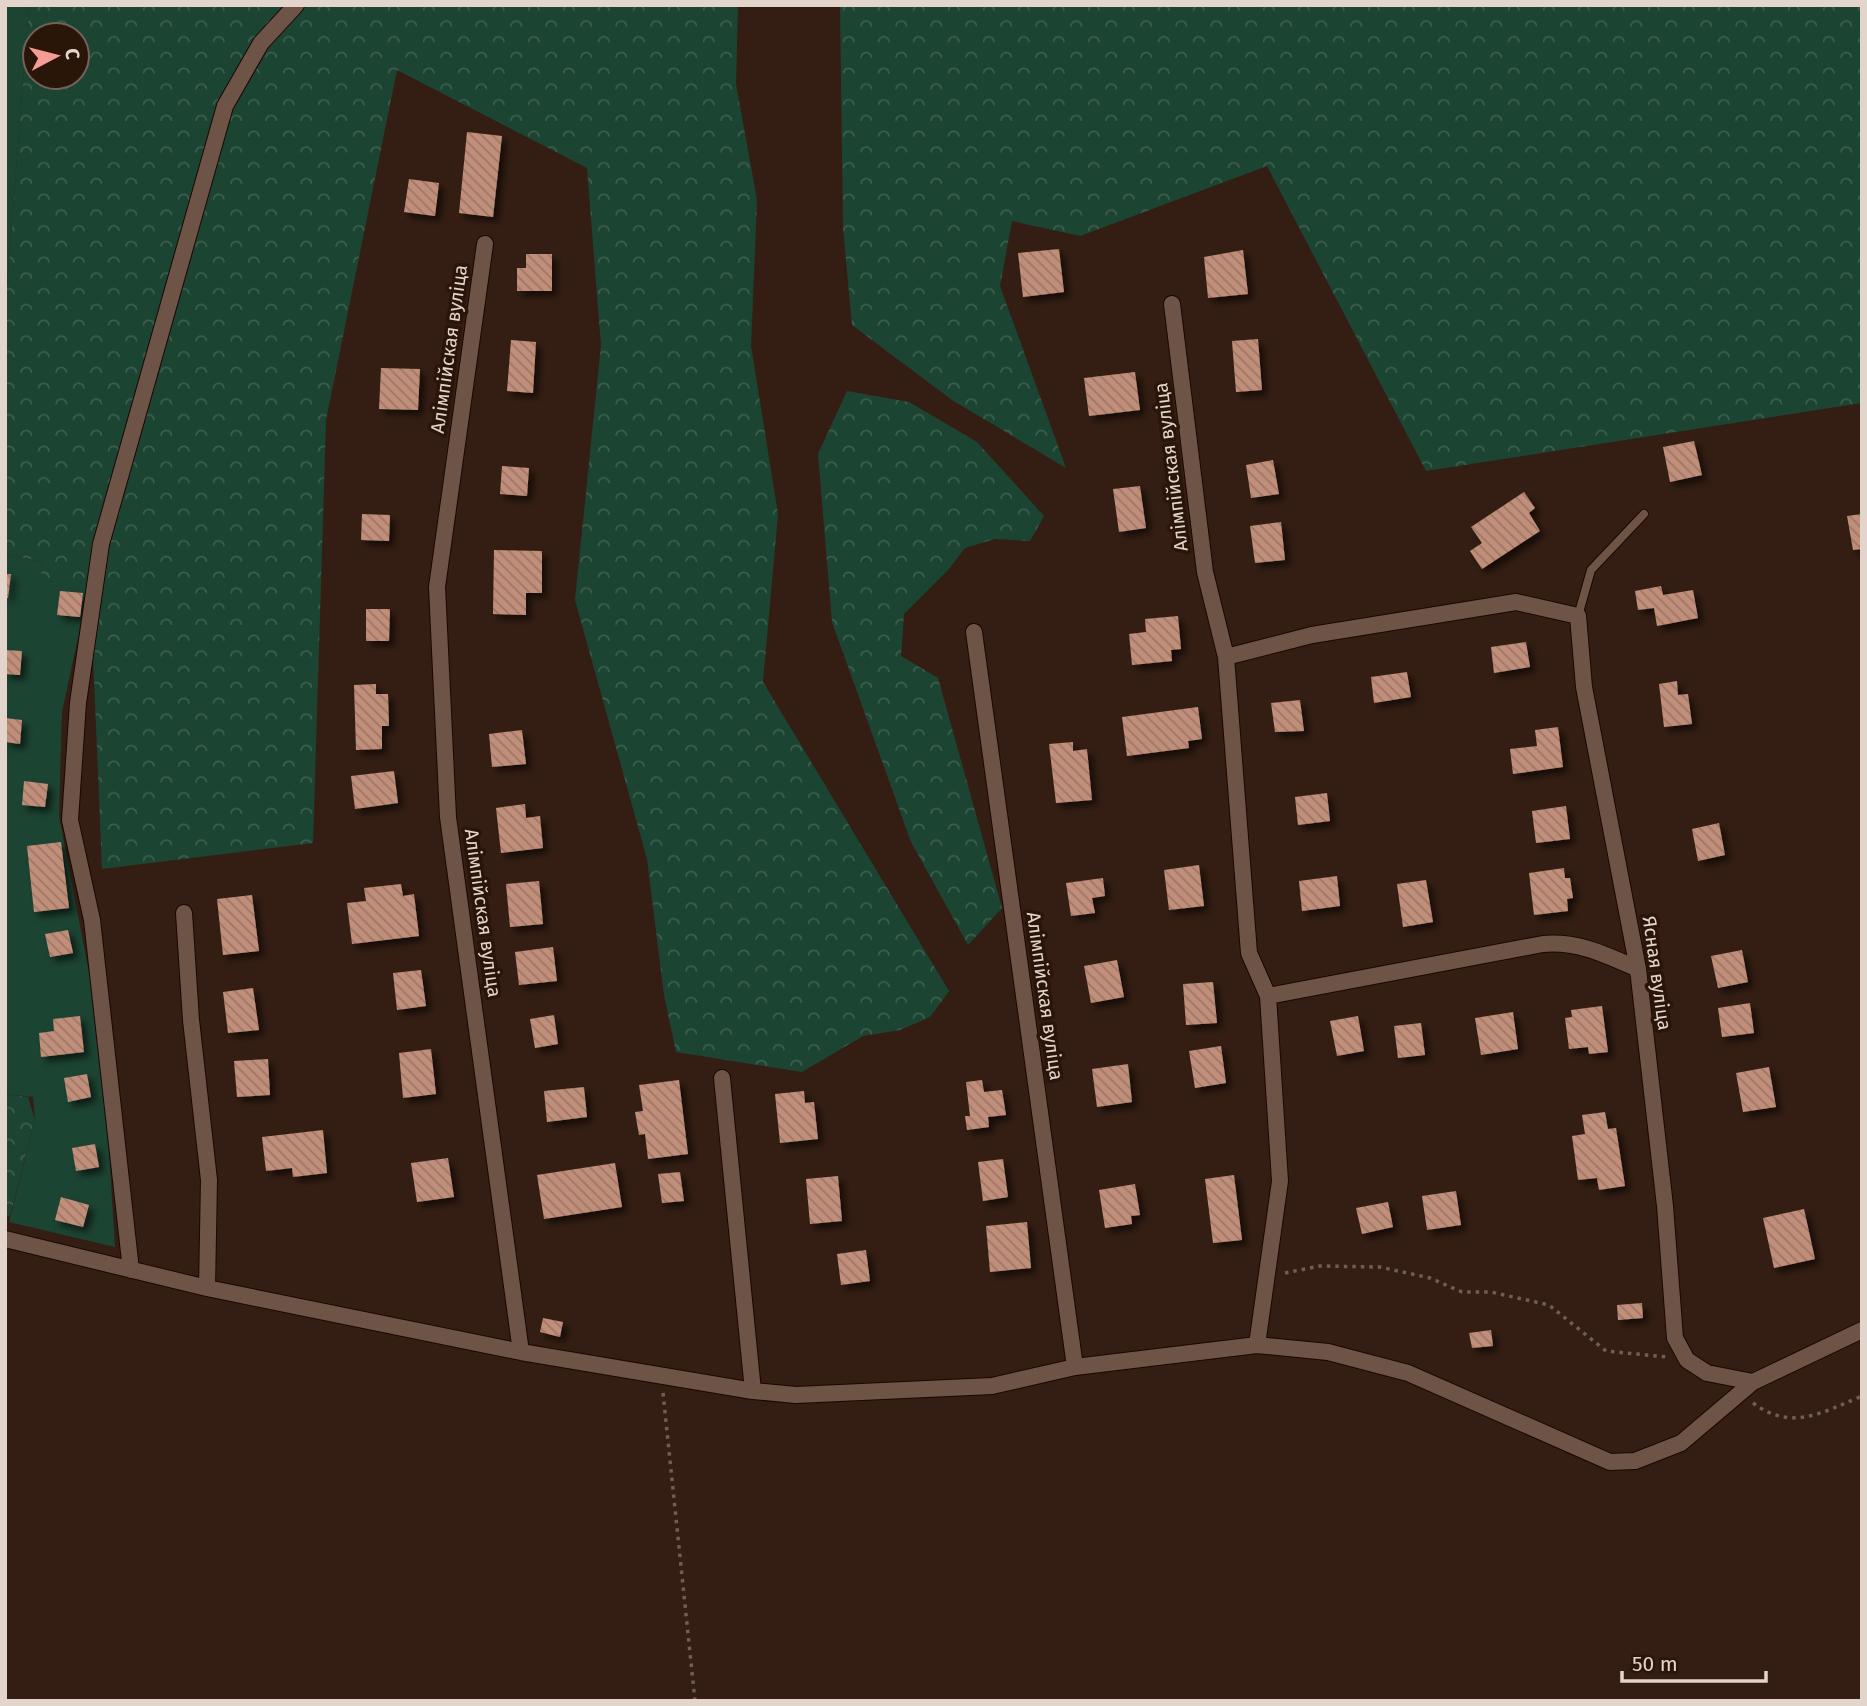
<svg xmlns="http://www.w3.org/2000/svg" width="1867" height="1706" font-family="'Fira Sans',sans-serif">
  <defs>
    <pattern id="forest-crowns" width="20" height="18" patternUnits="userSpaceOnUse" patternTransform="scale(1.75)"><rect width="20" height="18" fill="#1c4432"/><path d="M2 6a3 3 0 1 1 6 0M12 15a3 3 0 1 1 6 0" fill="none" stroke="#3d5e4e"/></pattern>
    <pattern id="building-back-hatch" width="6" height="6" patternUnits="userSpaceOnUse" patternTransform="scale(1.75)"><rect width="6" height="6" fill="#c18e7a"/><path d="M-1 5l2 2M0 0l6 6M5-1l2 2" fill="none" stroke="#9c7768"/></pattern>
    <filter id="shadow"><feDropShadow dx="5" dy="5" stdDeviation="3.5" flood-color="#0009"/></filter>
  </defs>
  <rect width="100%" height="100%" fill="#341e13"/>
  <!-- forest -->
  <path fill="url(#forest-crowns)" fill-rule="evenodd" d="M29,5h709l-2,79 21,116 -6,146 27,168 -15,168 186,309 -19,26 -30,13 -37,6 -61,36 -126,-20 -12,-57 -17,-136 -72,-259 26,-255 -14,-177 -190,-98 -71,350 -13,423 -211,26 -12,-286 -51,-2 4,-19 -38,-8v-243zM35,35h42v42h-42z
    M840,5h1022v398l-436,68 -159,-305 -187,70 -68,-15 -12,65 66,182 -114,-68 -100,-75 -9,-97z
    M847,391l62,11 68,40 67,74 -14,25 -35,-2 -30,9 -17,22 -44,44 -3,42 37,22 64,230 -34,37 -57,-103 -79,-220 -14,-168z
    M5,1094l23,3 7,23 -25,96 -5,-1z"/>
  <!-- garden -->
  <path fill="#1c4432" d="M5,5h24l-24,306z
    M5,554l38,8 -3,19 50,1 -28,130 -3,104 36,188 13,130 7,113 -106,-25 26,-102 -2,-23 -28,-3z"/>
  <!-- building -->
  <path fill="url(#building-back-hatch)" filter="url(#shadow)" d="M467,132l35,4 -9,81 -34,-4z
    M409,179l30,4 -4,33 -31,-4z
    M1059,249l5,43 -41,5 -5,-44z
    M1243,250l5,44 -40,4 -4,-41z
    M526,254h26v37h-35v-23h9z
    M1258,339l4,51 -26,2 -4,-51z
    M511,340l25,2 -3,51 -26,-2z
    M381,368l39,1 -2,41 -39,-1z
    M1135,372l5,38 -51,6 -5,-38z
    M1694,441l8,34 -32,7 -7,-35z
    M1273,460l6,34 -28,4 -5,-33z
    M502,466l27,2 -2,28 -27,-2z
    M1140,486l6,42 -27,4 -6,-43z
    M1524,492l11,16 -6,5 11,18 -58,38 -12,-18 12,-8 -11,-16z
    M362,514l28,1 -1,26 -28,-1z
    M1862,514v35l-9,1 -6,-34z
    M1281,522l4,38 -30,3 -5,-37z
    M494,550l48,1v42h-16v22l-33,-1z
    M5,574h6l-3,24h-3z
    M1661,586l2,9 30,-5 5,28 -41,8 -3,-18 -16,2 -3,-19z
    M60,591l23,2 -3,24 -23,-2z
    M366,609h24l-1,32h-23z
    M1178,616l3,33 -10,1 1,11 -40,4 -3,-31 17,-2 -1,-13z
    M1526,642l4,25 -36,6 -3,-26z
    M5,650l17,1 -2,24 -15,-1z
    M1407,672l4,25 -37,6 -3,-26z
    M1677,681l1,14 10,-1 4,30 -28,3 -5,-43z
    M376,684v10h12l1,32h-7v23l-26,1 -2,-65z
    M1300,700l4,31 -29,1 -4,-29z
    M1198,707l4,32 -14,2 1,7 -62,8 -5,-39z
    M5,718l17,2 -2,24 -15,-2z
    M1558,727l5,40 -50,7 -3,-25 27,-3 -2,-16z
    M522,730l4,34 -34,3 -3,-33z
    M1073,742v9l14,-2 5,51 -36,3 -7,-59z
    M394,771l4,32 -43,6 -4,-33z
    M24,781l24,3 -3,23 -23,-2z
    M1327,793l3,28 -32,4 -3,-28z
    M525,804l1,14 14,-2 3,32 -42,5 -5,-45z
    M1566,806l4,33 -34,4 -4,-32z
    M1719,823l6,32 -27,6 -6,-32z
    M61,842l8,66 -35,4 -7,-66z
    M1199,865l5,41 -35,4 -5,-40z
    M1564,868l1,10h5l3,20 -6,1 1,12 -34,4 -5,-42z
    M1337,876l3,30 -38,5 -3,-30z
    M1103,878l2,18 -13,2 3,15 -24,3 -5,-33z
    M1426,880l7,42 -30,5 -6,-43z
    M539,881l4,43 -33,3 -4,-43z
    M401,884l2,12 11,-2 5,42 -67,8 -5,-41 19,-2 -2,-13z
    M252,895l7,56 -36,4 -6,-56z
    M68,930l5,23 -23,4 -5,-23z
    M553,947l4,34 -38,4 -4,-33z
    M1742,950l6,32 -30,6 -7,-32z
    M1117,960l7,37 -33,6 -7,-37z
    M421,970l5,36 -29,4 -4,-37z
    M1213,982l4,41 -31,2 -3,-41z
    M253,988l6,42 -31,3 -5,-41z
    M1750,1003l4,30 -32,4 -4,-29z
    M1602,1006l6,46 -19,2 -1,-7 -19,2 -4,-31 7,-1 -1,-7z
    M1513,1012l5,37 -37,6 -6,-37z
    M554,1015l4,29 -23,4 -5,-29z
    M80,1016l4,36 -43,5 -2,-24 15,-2 -1,-12z
    M1358,1016l6,35 -27,5 -7,-35z
    M1421,1023l4,32 -27,3 -4,-32z
    M1221,1046l5,37 -31,5 -6,-37z
    M431,1049l5,45 -33,4 -4,-45z
    M268,1059l2,36 -33,2 -3,-36z
    M1128,1064l4,38 -35,5 -5,-38z
    M1769,1067l7,40 -33,5 -7,-39z
    M87,1074l4,23 -23,5 -4,-24z
    M679,1080l9,74 -40,5 -3,-25 -6,1 -4,-23 8,-1 -4,-26z
    M982,1080l2,12 18,-2 4,25 -18,2 1,10 -22,3 -2,-14h5l-4,-34z
    M584,1087l3,30 -40,5 -3,-31z
    M804,1091l1,12 9,-1 4,37 -38,4 -5,-49z
    M1605,1112l3,17 8,-1 9,58 -26,4 -2,-12 -19,2 -6,-44 13,-2 -3,-19z
    M323,1130l4,43 -34,4 -1,-9 -26,3 -4,-34z
    M95,1144l4,23 -23,4 -4,-23z
    M448,1158l6,39 -37,5 -6,-39z
    M1003,1159l5,38 -25,4 -5,-39z
    M615,1163l7,44 -78,12 -7,-44z
    M680,1172l4,29 -22,2 -4,-29z
    M1234,1175l8,65 -29,3 -8,-64z
    M838,1176l4,45 -32,3 -4,-45z
    M1135,1184l5,31 -9,1 1,8 -27,4 -6,-38z
    M1456,1191l5,34 -34,5 -5,-34z
    M61,1197l28,8 -6,22 -28,-7z
    M1388,1202l5,25 -31,7 -6,-26z
    M1804,1209l11,50 -41,9 -11,-50z
    M1027,1222l4,46 -41,4 -4,-46z
    M866,1250l4,31 -29,4 -4,-31z
    M1642,1303l1,15 -25,2 -1,-15z
    M543,1318l20,4 -3,15 -20,-5z
    M1491,1330l2,16 -21,2 -3,-15z"/>
  <g fill="none" stroke-linecap="round" stroke-linejoin="round">
    <defs>
      <path id="service" d="M1578,616l13,-46 53,-56"/>
      <path id="minor" d="M485,244l-48,343 11,230 73,535
        M1172,304l33,268 21,85 23,296 19,43 12,185 -23,164
        M974,632l101,735
        M1226,657l86,-22 204,-33 62,14 6,71 54,282 27,237 10,132 12,22 20,13 46,9
        M184,913l7,107 18,160 -2,108
        M1268,996l275,-52c36,-3 63,11 95,25
        M722,1078l31,313
        M5,1239l202,49 314,64 232,39 43,4 196,-9 83,-19 182,-22 71,7 80,21 202,89 25,-1 46,-18 72,-61 109,-52
        M131,1270l-39,-350 -22,-100 8,-117 23,-159 124,-438 36,-63 35,-38"/>
    </defs>
    <!-- service casing -->
    <use href="#service" stroke="#1b0701" stroke-width="10"/>
    <!-- minor casing -->
    <use href="#minor" stroke="#1b0701" stroke-width="18"/>
    <!-- path -->
    <path stroke="#705d53" stroke-width="3.5" stroke-dasharray="3.5 5" stroke-linecap="butt" d="M1285,1273l35,-7 60,1 50,11 32,14h29l58,13 57,46 61,6
      M663,1393l32,308
      M1753,1403c39,29 70,9 109,-7"/>
    <!-- service -->
    <use href="#service" stroke="#6d5447" stroke-width="8"/>
    <!-- minor -->
    <use href="#minor" stroke="#6d5447" stroke-width="16"/>
  </g>
  <g text-anchor="middle" dominant-baseline="central" stroke-width="7" stroke-linejoin="round" paint-order="stroke">
    <!-- street labels -->
    <g font-size="19" fill="#e3d4cc" stroke="#2a1509">
      <text transform="translate(449 349) rotate(-82)">Алімпійская вуліца</text>
      <text transform="translate(1171 467) rotate(-97)">Алімпійская вуліца</text>
      <text transform="translate(483 913) rotate(82)">Алімпійская вуліца</text>
      <text transform="translate(1657 973) rotate(82)">Ясная вуліца</text>
      <text transform="translate(1045 996) rotate(82)">Алімпійская вуліца</text>
    </g>
  </g>
  <!-- border -->
  <rect width="1867" height="1706" fill="none" stroke="#e3d4cc" stroke-width="14"/>
  <!-- north arrow -->
  <g transform="translate(56 56) rotate(83)"><circle r="33" fill="#2a1509" stroke="#746157" stroke-width="2"/>
  <path d="M0-5L12 26L0 18L-12 26Z" fill="#f59c95"/>
  <text y="-10" font-size="19" font-weight="bold" text-anchor="middle" fill="#e3d4cc">С</text>
  </g>
  <!-- scale -->
  <path d="M1622 1671v10h144v-10" fill="none" stroke="#e3d4cc" stroke-width="3.5"/>
  <text x="1632" y="1671" font-size="21" fill="#e3d4cc" stroke="#2a1509" stroke-width="5" paint-order="stroke">50 m</text>
</svg>
